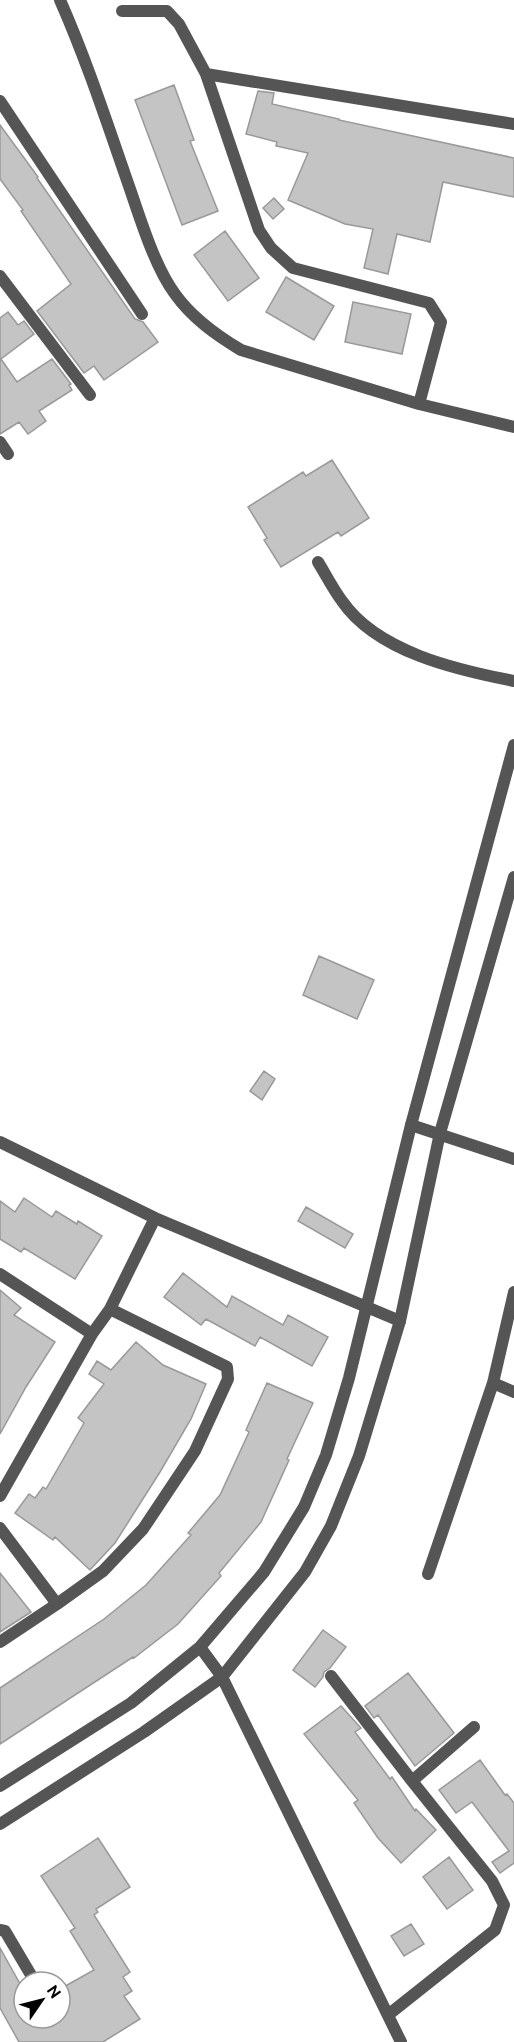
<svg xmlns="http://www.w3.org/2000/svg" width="514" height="2042" font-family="Ubuntu,sans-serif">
  <rect width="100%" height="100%" fill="#fff"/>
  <!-- building -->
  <path fill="#c4c4c4" stroke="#999" stroke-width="1.5" d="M174,85l20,55 -4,1 28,70 -36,14 -47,-125z
    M258,91l16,2 -2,11 67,15v1l175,38v39l-71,-15 -13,60 -33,-8 -9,40 -24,-6 9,-39 -28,-5 -57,-24 20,-47 -32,-7 1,-4 -31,-8z
    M0,125l38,52 -1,1 98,141 8,3 15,20 -54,38 -10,-14 -10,7 -47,-62 34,-27 -50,-73 2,-1 -23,-31z
    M274,198l10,11 -11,10 -10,-11z
    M225,231l34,47 -31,23 -34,-46z
    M286,277l48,29 -20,34 -48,-28z
    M353,302l58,12 -9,40 -57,-12z
    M8,312l10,13 6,-4 10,13 -33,25 16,23 35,-23 19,25 -2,1 3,5 -33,21 7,10 -18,13 -9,-12 -19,12v-116z
    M332,460l37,58 -28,18 -3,-4 -57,35 -17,-27 3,-2 -19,-31 55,-35 3,4z
    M319,956l55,24 -17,39 -54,-24z
    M264,1071l11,8 -13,21 -12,-9z
    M24,1198l28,19 4,-6 21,13 1,-3 24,15 -27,43 -51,-31 -3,4 -21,-13v-38l15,11z
    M306,1207l47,27 -8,14 -47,-27z
    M183,1273l44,34 5,-11 51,29 5,-10 40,22 -16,29 -52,-29 -5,9 -49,-27 -5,6 -37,-28z
    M0,1290l21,18 -7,7 41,27 -29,45 -26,47z
    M136,1342l27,23 43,19 -15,35 -31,53 -45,71 -25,27 -35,-33 -2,3 -38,-27 14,-19 6,4 8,-11 3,2 38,-66 -6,-5 26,-34 -15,-10 8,-13 14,9z
    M267,1383l46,20 -26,56 2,1 -28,62 -42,51 2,3 -43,48 -44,34 -1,-1 -133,87v-56l104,-69 42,-34 45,-50 -3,-2 32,-38 29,-63 -3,-2z
    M0,1573l31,39 -31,20z
    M323,1630l23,17 -16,21 -6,4 -1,5 -8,10 -22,-17z
    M408,1673l46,60 -39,33 -37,-51 -4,3 -9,-12z
    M341,1706l20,22 -6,4 35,47 2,-2 23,34 1,-2 20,21 -35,33 -23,-25 -24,-35 4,-3 -54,-66z
    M480,1760l25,35 2,-1 7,9v60l-14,10 -8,-11 17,-11 -37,-49 -16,11 -17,-23z
    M98,1838l32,49 -34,22 2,3 -4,3 36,57 -7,5 9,14 -8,5 16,23 -37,23h-84l-19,-34v-60l24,43v27h36v-29l34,-19 -24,-39 5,-3 -34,-52z
    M449,1857l24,33 -26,19 -24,-32z
    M411,1924l13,20 -20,12 -13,-20z"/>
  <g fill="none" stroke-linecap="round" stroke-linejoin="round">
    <!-- minor -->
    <path stroke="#555" stroke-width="12" d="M60,0c27,61 48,126 70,189 11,32 25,78 45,105 17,24 41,41 66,56l178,54 95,23
      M122,11h45l12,13 27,50 53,156 12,18 22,20 136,35 12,19 -22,82
      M206,74l308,50
      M0,101l142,213
      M0,276l90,119
      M0,442l8,12
      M318,562c8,13 15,27 24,39 35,51 115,69 172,80
      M411,1125l103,34
      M0,1142l155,76 245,103
      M0,1274l92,60
      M493,1383l21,9
      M0,1496l92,-162 18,-25 45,-91
      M0,1528l57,76 46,-33 40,-42 52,-78 33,-72 -1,-12 -117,-58
      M428,1574l65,-191 21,-91
      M0,1642l57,-38
      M200,1647l22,30 179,365
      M331,1676l81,105
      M0,1930l5,1 26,44
      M388,2015l107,-85 9,-25 -12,-24 -80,-100 62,-54"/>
    <!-- tertiary -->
    <path stroke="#555" stroke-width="12" d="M0,1786l131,-83 69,-56 64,-75 40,-65 22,-52 23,-77 62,-253 103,-380
      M0,1824l144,-92 78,-55 83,-105 26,-46 28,-70 41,-135 40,-188 74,-256"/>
  </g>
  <!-- north arrow -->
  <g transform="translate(42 2000) rotate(55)"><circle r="28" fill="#ffffff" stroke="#999999" stroke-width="1.5"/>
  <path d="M0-4.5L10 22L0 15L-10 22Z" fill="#000000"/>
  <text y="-9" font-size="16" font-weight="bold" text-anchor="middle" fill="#000000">N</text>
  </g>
</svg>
